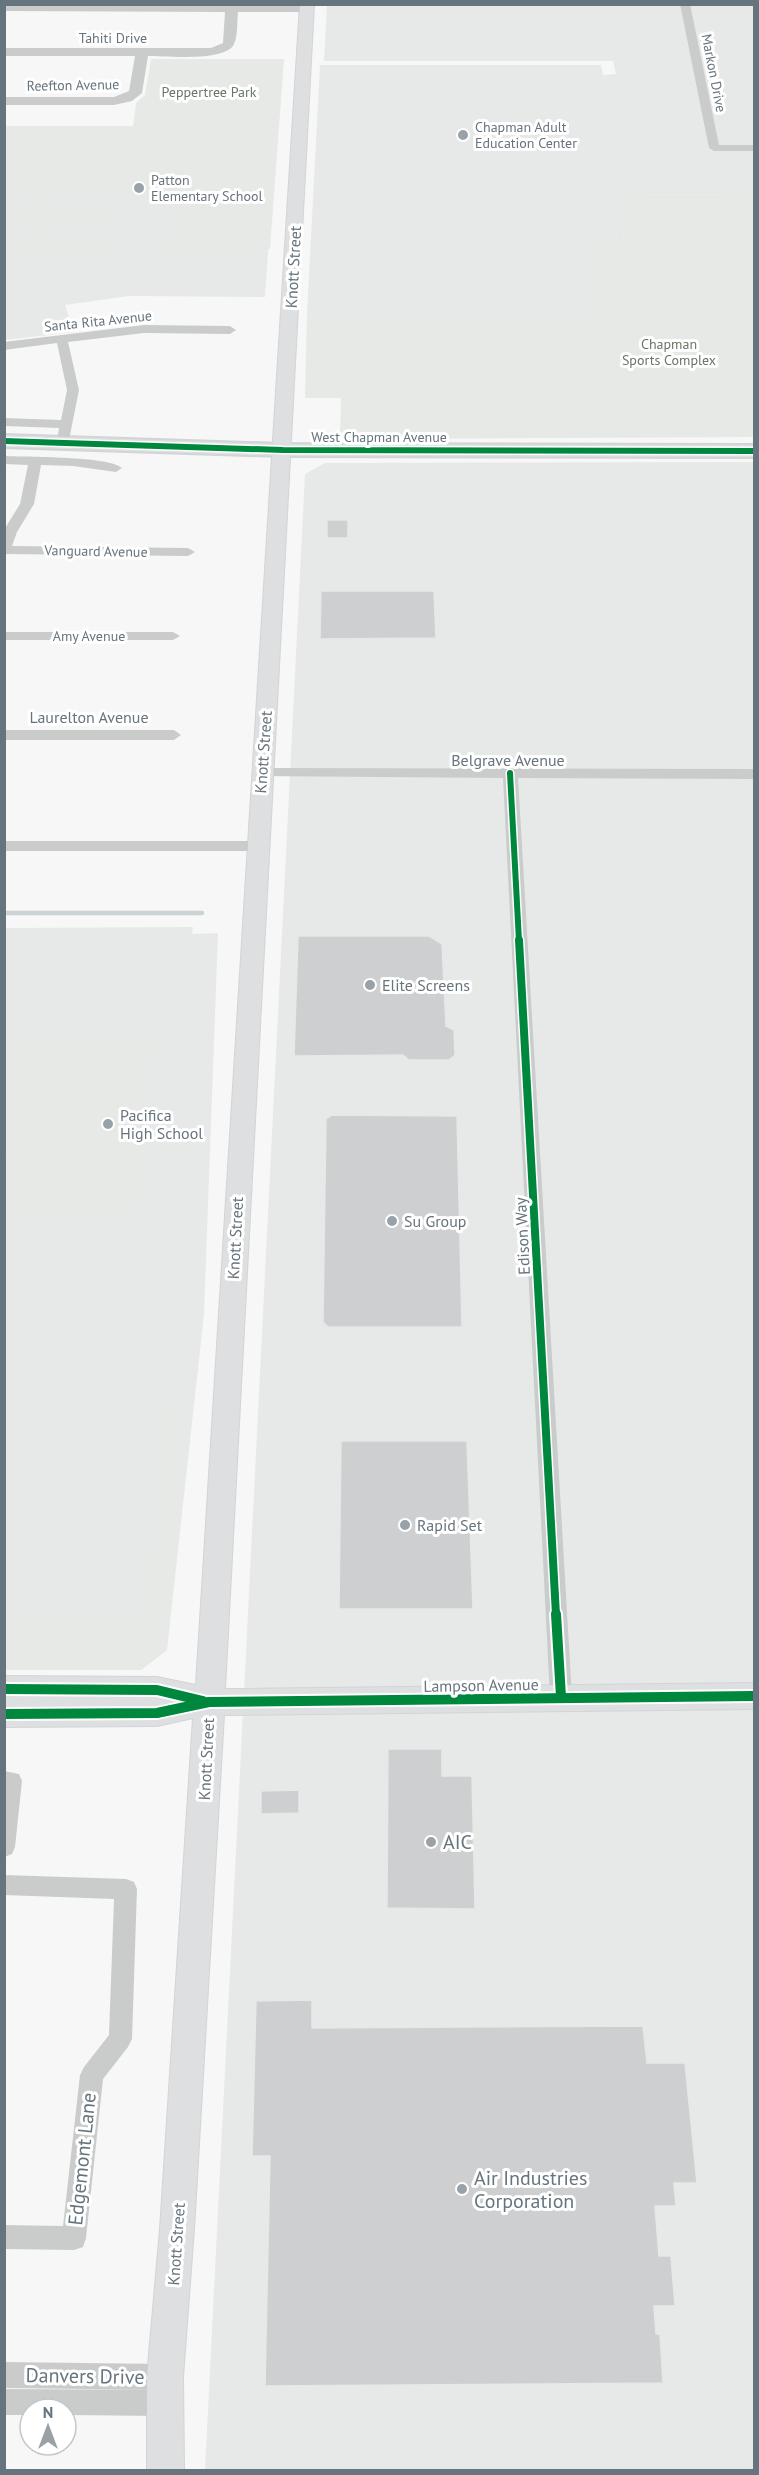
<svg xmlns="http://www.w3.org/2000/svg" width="759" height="2475" font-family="'PT Sans',sans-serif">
  <rect width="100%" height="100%" fill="#f7f7f7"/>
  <!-- built -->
  <path fill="#e7e9e9" d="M327,5h427v190l-136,-1 6,43h-39l9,77 -287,-1 13,-248h281l2,10 13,-1 -3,-13h-289z
    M4,126h273l-12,171 -136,-1 -64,9 9,27 -69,8z
    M754,462v2008h-549l100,-1996 20,-11z
    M193,927l-1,7 26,-1 -14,381 -37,336 -26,20h-136v-742z"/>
  <!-- green -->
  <path fill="#e6e9e5" d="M151,59h133l-14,190h-31l-1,5 -73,1 7,-61h-118l-5,19h66l-2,11h-66l-4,18 67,1 -3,12 -102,-1v-11l20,-1 3,-18h-23v-12h26l4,-17 -30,-1v-68l128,1 3,-24 9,-8z
    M617,194l137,1v242l-414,2 1,-41h-36l2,-85h286l-9,-77h40z
    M22,1037h132l-15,174h-134v-46z
    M166,1404l19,1 -19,246 -25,19h-136v-49h140l17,-214z"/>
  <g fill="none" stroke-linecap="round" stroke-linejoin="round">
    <!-- stream -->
    <path stroke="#ccd3d5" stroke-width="4.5" d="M4,913h198"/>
  </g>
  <!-- building -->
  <path fill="#cecfd0" stroke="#e7e7e6" stroke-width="1.5" d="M327,520h21v18h-21z
    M321,591h113l2,47 -116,1z
    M298,936h131l13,8 4,82 8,4 1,25 -6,5h-40l-6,-5 -109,1z
    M332,1115l125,1 5,211h-134l-5,-5 3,-203z
    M341,1441h126l6,168h-134z
    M388,1749h54v27h30l3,133 -88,-1z
    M299,1790v23l-38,1v-23z
    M312,2000v28l331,-2 4,37h38l12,120h-23l2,23h-21l4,50h12l4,50h-21l2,28h4l3,49 -398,3 5,-230h-18l4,-155z"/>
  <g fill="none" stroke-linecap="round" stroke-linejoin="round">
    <defs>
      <path id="secondary" d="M300,4h14l-89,1685 529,-6v26l-530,6 -30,514 -11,148 1,93h-37v-93l13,-148 33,-511 -36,8 -153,1v-51l153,1 39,8z"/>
      <path id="primary" d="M4,435l279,9 471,1v12l-471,-1 -279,-9z"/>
    </defs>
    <!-- secondary casing -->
    <use href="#secondary" stroke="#d3d4d5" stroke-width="2"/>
    <!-- primary casing -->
    <use href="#primary" stroke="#d3d4d5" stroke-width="4"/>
    <!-- minor -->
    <path fill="#cacccc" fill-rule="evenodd" d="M680,4h10l29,141h35v6h-40l-5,-3z
      M144,325l86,1 6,4 -6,4 -86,-1 -76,9 11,48 -11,55 -5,1 -6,-4 2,-14 -55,-2v-8l57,2 6,-30 -10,-47 -53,7v-8z
      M4,456c22,1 105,0 118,12l-6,4 -43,-6 -32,-1 -7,39 -17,28 -5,14 176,2 7,4 -7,4 -184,-2v-24l16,-26 8,-39 -24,-1z
      M4,632h169l7,4 -7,4h-169z
      M4,730h170l7,5 -7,5h-170z
      M261,768l493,1v10l-236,-1 54,919 -4,7 -7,2 -7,-2 -4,-7 -47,-919 -247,-2 -2,-3z
      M4,841h254l8,5 -8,5h-254z
      M4,1771l15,3 3,7 -7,66 -3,7 -8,3z
      M4,1875l122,4 8,3 3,7 -5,150 -4,8 -25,32 -17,159 -3,9 -9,3 -70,-1v-24l59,1 17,-151 4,-8 25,-32 5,-136 -110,-4z
      M4,2362l161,2 9,4 4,9 -4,9 -9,4 -161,-2z
      M4,2389l160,1 9,4 4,9 -4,9 -9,4 -98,-1v-6h-36v6h-26z"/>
    <!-- tertiary -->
    <path fill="#cacccc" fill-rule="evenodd" d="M4,4h304l5,4 -6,4h-69c-1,9 0,24 -4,32 -8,18 -68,12 -86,12l-6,37 -10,8 -18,4h-110v-8h110l15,-6 6,-35h-131v-8h207l12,-5 2,-31 -221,-1z"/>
    <!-- secondary -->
    <use href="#secondary" fill="#dedfe0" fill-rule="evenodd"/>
    <!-- primary -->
    <use href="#primary" fill="#dedfe0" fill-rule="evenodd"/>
    <defs>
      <path id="cycleway-far2" d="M4,441l279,9 471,1
        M510,773l9,168"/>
      <path id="cycleway-far1" d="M519,940l37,675"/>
      <path id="cycleway" d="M556,1614l5,83
        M4,1689l153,1 46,11
        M4,1714l153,-1 52,-11 545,-6"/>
    </defs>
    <!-- cycleway-far2 casing -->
    <use href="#cycleway-far2" stroke="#fff" stroke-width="9"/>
    <!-- cycleway-far1 casing -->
    <use href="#cycleway-far1" stroke="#fff" stroke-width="11"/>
    <!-- cycleway casing -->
    <use href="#cycleway" stroke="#fff" stroke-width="14"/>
    <!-- cycleway-far2 -->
    <use href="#cycleway-far2" stroke="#00873e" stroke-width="6"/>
    <!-- cycleway-far1 -->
    <use href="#cycleway-far1" stroke="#00873e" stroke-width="8"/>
    <!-- cycleway -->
    <use href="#cycleway" stroke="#00873e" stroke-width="10"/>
  </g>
  <!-- markers -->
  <g fill="#99a2a8" stroke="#fff" stroke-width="2">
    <circle cx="463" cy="135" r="6"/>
    <circle cx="139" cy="188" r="6"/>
    <circle cx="370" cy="985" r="6"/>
    <circle cx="108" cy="1124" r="6"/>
    <circle cx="392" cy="1221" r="6"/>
    <circle cx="405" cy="1525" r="6"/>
    <circle cx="431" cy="1842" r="6"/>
    <circle cx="462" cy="2189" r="6"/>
  </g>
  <g text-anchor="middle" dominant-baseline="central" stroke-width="6" stroke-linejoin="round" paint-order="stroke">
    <!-- far-street labels -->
    <g font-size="14" fill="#66747e" stroke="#fff">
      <text x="113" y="38">Tahiti Drive</text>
      <text transform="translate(714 73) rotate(79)">Markon Drive</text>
      <text transform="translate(73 85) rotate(-1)">Reefton Avenue</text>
      <text transform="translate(98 321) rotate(-6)">Santa Rita Avenue</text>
      <text x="379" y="437">West Chapman Avenue</text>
      <text transform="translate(96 551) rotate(1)">Vanguard Avenue</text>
      <text x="89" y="636">Amy Avenue</text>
    </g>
    <!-- far-park labels -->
    <g font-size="14" fill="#687765" stroke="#fff">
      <text x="209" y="92">Peppertree Park</text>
      <text x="669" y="344">Chapman<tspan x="669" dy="16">Sports Complex</tspan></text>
    </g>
    <!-- far-poi labels -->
    <g font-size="14" fill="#66747e" stroke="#fff" text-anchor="start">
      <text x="475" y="127">Chapman Adult<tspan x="475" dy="16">Education Center</tspan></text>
      <text x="151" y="180">Patton<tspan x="151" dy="16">Elementary School</tspan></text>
    </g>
    <!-- street labels -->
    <g font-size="16" fill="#66747e" stroke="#fff">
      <text transform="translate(293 267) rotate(-87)">Knott Street</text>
      <text x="89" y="717">Laurelton Avenue</text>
      <text transform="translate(263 752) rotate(-86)">Knott Street</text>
      <text x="508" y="760">Belgrave Avenue</text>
      <text transform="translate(522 1236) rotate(-93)">Edison Way</text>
      <text transform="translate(235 1238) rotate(-87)">Knott Street</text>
      <text transform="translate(481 1685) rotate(-1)">Lampson Avenue</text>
      <text transform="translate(206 1759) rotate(-87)">Knott Street</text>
      <text transform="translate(176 2244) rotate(-86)">Knott Street</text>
    </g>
    <!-- poi labels -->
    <g font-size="16" fill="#66747e" stroke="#fff" text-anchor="start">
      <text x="382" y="985">Elite Screens</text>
      <text x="120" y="1115">Pacifica<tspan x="120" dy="18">High School</tspan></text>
      <text x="404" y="1221">Su Group</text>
      <text x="417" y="1525">Rapid Set</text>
    </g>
    <!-- near-poi labels -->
    <g font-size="20" fill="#66747e" stroke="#fff" text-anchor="start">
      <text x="443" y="1842">AIC</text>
      <text x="474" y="2178">Air Industries<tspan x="474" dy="23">Corporation</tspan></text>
    </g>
    <!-- near-street labels -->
    <g font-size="20" fill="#66747e" stroke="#fff">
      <text transform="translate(82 2159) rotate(-84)">Edgemont Lane</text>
      <text transform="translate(85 2376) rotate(1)">Danvers Drive</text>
    </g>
  </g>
  <!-- border -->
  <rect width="759" height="2475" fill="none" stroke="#66747e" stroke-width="12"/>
  <!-- north arrow -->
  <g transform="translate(48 2427)"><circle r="28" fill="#ffffff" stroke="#c2c7cb" stroke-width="1.5"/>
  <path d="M0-4.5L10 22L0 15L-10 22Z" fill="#99a2a8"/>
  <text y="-9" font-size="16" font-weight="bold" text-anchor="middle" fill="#66747e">N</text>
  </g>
</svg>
